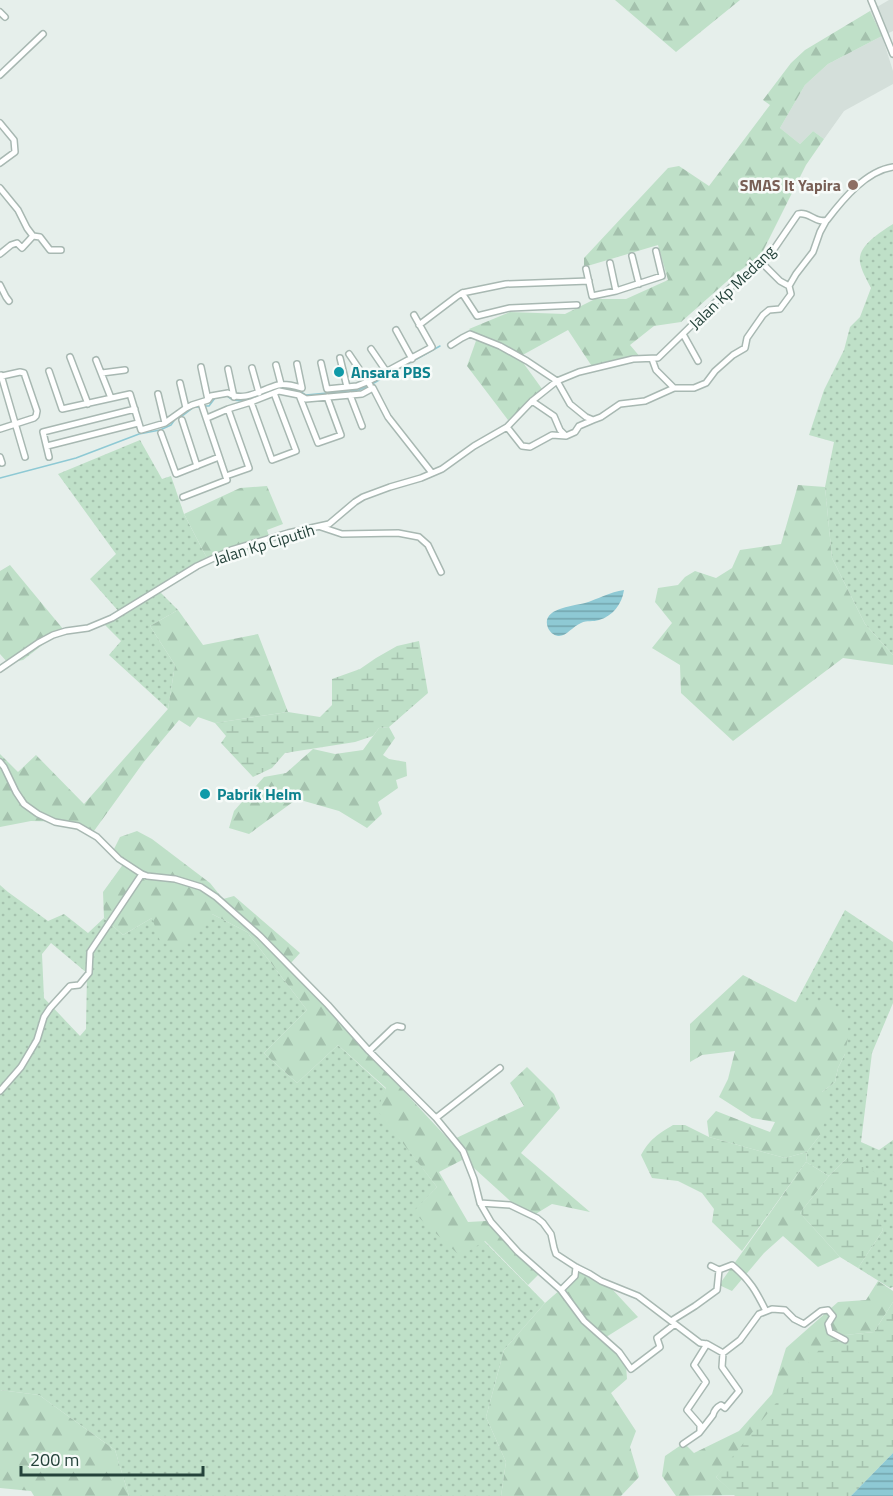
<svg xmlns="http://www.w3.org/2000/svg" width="893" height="1496" font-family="'Titillium Web',sans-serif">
  <defs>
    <pattern id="grass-dots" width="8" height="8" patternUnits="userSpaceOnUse" patternTransform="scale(1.5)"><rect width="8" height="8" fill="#bfe0c8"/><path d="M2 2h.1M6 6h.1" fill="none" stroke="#a4c1ad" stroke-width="1.8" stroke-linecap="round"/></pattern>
    <pattern id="forest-firs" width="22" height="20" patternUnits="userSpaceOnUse" patternTransform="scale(1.5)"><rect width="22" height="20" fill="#bfe0c8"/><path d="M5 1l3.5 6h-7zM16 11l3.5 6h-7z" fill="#a4c1ad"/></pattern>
    <pattern id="wetland-marsh" width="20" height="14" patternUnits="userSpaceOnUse" patternTransform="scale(1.5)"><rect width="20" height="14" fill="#bfe0c8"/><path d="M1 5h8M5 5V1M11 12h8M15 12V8" fill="none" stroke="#a4c1ad"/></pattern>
    <pattern id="water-rules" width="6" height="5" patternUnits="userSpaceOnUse" patternTransform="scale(1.5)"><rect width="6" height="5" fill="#8ec9d4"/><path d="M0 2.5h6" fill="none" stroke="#74a5ad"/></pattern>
  </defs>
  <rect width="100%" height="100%" fill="#e6efeb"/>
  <!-- built -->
  <path fill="#d4dfda" d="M889,0h4v31l-11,5 11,35v13l-49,27 -20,28 -11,-8 -13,13 -20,-16 25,-43 23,-21 54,-28 -12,-25z"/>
  <!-- grass -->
  <path fill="url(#grass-dots)" fill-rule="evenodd" d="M893,224v431l-28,-31 -33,-66 -7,-71 9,-45 -25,-7 15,-45 20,-40 6,-23 10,-10 11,-29c-4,-8 -10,-18 -11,-26 -3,-16 22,-31 33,-38z
    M140,440l22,39 9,-3 13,38 24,46 -49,31 19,19 -28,16 25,39 -7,44 -59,-54 12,-14 -16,-16 16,-11 -31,-35 26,-25 -58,-80z
    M0,885l8,7 40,29 16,-7 24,19 16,-15 19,17 29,-17 60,-4 35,18 60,78 -43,43 33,30 41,-38 48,44 -8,21 59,77 -23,25 70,29 61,62 -41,47 -18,67 20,45 -5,34h-372l-14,-46 -76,-55 -39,-5zM51,943l36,30 -1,56 -6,7 -36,-38 -2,-44z
    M845,910l48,32v61l-21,50 -11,89 18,8 14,-10v147l-3,1 -32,-20 25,-38 -36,-72 -18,18 -23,-14 1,-10 13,-17 2,-43 13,-10 3,-14 7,-14 -49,-52z"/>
  <!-- forest -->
  <path fill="url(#forest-firs)" d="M615,0h125l-64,52z
    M870,11l12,25 -54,28 -23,21 -25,43 20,16 13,-13 11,8 -18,26 -45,90 -27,20 -53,47 -27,4 -24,19 11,13 -46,13 -27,-41 -49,27 26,36 -37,27 -41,-54 10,-28 -8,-9 41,-17 55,2 30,-15h31l42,-19 -10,-35 -74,22v-9l84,-90 11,-2 30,20 61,-81 -7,-5 28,-37 14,-13z
    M798,485l27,2 7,71 33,66 28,31v10l-50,-7 -110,83 -52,-48 -1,-28 -28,-17 20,-25 -17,-21 3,-14 20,-3 7,-8 10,-6 21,7 16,-10 8,-18 41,-6z
    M267,486l16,38 -16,6 5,15 -64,15 -24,-46 56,-26z
    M10,565l53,64 -40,31 -15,3 -8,-9v-83z
    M178,610l25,35 55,-11 30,78 -73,11 -17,-6 -8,10 -11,-7 -36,43 -49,68 -21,-9 -42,-1 -31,6v-73l18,18 18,-17 48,49 84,-95 7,-44 -25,-39z
    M389,727l6,11 -12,17 6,4 17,3 1,14 -11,4 2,8 -20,14 4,12 -15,14 -28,-17 -42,-12 -48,35 -20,-6 5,-17 30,-34 22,-4 27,-24 22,5 28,-4 16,-22z
    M137,831l15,8 58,44 13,16 11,-3 66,57 -10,11 33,40 127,137 74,-35 -14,-23 17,-16 27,27 6,14 -39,45 69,59 -38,-8 -23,14 -65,-59 -25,13 29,50 18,-1 53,53 -11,11 -43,-44 -25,15 -47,-44 24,-25 -60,-77 9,-22 -48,-43 -41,38 -33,-30 43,-43 -60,-78 -35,-18 -33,36 -19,-9 -8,-23 -29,17 -19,-17 -1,-26 21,-29 -12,-10 8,-16z
    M743,975l52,27 32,1 21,20v14l-3,17 -7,14 -3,14 -13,10 5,6 2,11 -9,26 -13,17 -22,6 -76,-21 -2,-16 9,-10 54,21 5,-10 -23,-4 -33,-21 9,-18 7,-28 -33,4 -12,7v-38z
    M806,1162l23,14 -29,37 40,44 -22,10 -35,-31 -19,17 -32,38 -13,-6z
    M585,1268l27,21 26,28 -35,22 23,26 1,14 -16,14 25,38 -6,16 9,30 -18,19h-120l5,-34 -20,-45 18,-67 41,-47z
    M878,1281l15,10v11l-19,30 -29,3 -129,142 20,18 -60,1 -14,-20 3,-20 19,-13 10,10 45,-22 33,-37 14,-46 52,-46 28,-2z
    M0,1390l39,5 76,55 14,46h-95l-3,-5 -31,-3z"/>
  <!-- wetland -->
  <path fill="url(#wetland-marsh)" d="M419,641l9,52 -39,34 -10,1 -6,8 -18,6 -70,11 -13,15 -19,9 -32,-34 5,-7 -11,-13 73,-11 32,5 12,-12v-26l28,-10 16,-11 21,-12z
    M673,1125h12l24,12 76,21 22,-6 -1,10 -64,89 -30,-29 2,-13 -12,-16 -24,-12 -26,-3 -11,-23c9,-16 17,-21 32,-30z
    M847,1158l35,18 1,29 -6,9 6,16 -25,38 -18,-11 -40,-44 29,-37z
    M893,1302v151l-42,43h-117l1,-1 -19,-18 107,-132 22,-10 29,-3z"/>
  <!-- water -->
  <path fill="url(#water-rules)" d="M624,590c-2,14 -11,26 -25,30 -6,2 -12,0 -18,3 -8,3 -15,14 -23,13 -5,-1 -8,-4 -10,-8 -8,-20 26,-22 37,-25 13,-4 25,-11 39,-13z
    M893,1453v43h-42z"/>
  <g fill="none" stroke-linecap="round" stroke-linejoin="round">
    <!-- stream -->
    <path stroke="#8ec9d4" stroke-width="1.5" d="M372,384l68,-38
      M271,391l9,-3 20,3 6,4 53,-5 9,-4
      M203,406h6l6,-8 12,-2c10,9 22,3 34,-1
      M180,416l1,1 13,-10h5
      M0,478l76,-20 63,-24 21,-4 11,-5 5,-7"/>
    <defs>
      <path id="street" d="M871,0l22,54
        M0,12l5,5
        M0,75l43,-41
        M0,123l14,17 1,12 -15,11
        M0,188l18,22 9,18 6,8 7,1 10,13h11
        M0,254l11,-9 6,-2 5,5 11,-12
        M632,256l7,28
        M763,262l1,3 16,16 9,5
        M610,263l6,28
        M586,269l6,27 24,-5 46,-15 -6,-25
        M0,285l6,12 3,4
        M462,293l15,23 33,-8 67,-3
        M419,325l37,-28 6,-4 44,-9 83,-3
        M396,330l16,29
        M683,334l15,27
        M451,345l11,-7 8,-4 30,12 27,15 30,20 13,23 16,13 7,3 8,-3 19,-13 25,-3 29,-13h20l12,-5 9,-12 18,-16 12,-7 2,-10 16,-23 6,-5 11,-1 11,-15 -2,-8 7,-12 17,-22 7,-20 6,-11
        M371,349l15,22
        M349,354l21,31
        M70,357l18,47
        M340,358l7,29
        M652,359l4,11 18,18
        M96,360l15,38
        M321,363l6,26 30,-3 10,-4 65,-35 -18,-32
        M276,365l5,19
        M201,367l7,33
        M252,368l7,25
        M228,369l6,28
        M49,371l13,38 68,-15 11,36 24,-7 21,-15 6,-3 16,-5 3,-4 17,-3c16,10 34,-4 50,-8 7,-2 17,1 24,3l-5,-24
        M102,373l23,-3
        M1,375l24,82
        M180,383l6,25
        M158,394l7,29
        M299,395l19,48 23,-8 -14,-38
        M350,395l12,31
        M532,401l22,15 6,14 6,6 9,-4 4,-6 14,-6
        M251,402l21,58 24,-9 -22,-58
        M207,418l21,-9 23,-7 28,-11 20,4 7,4 56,-5 11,-6 15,29 44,56
        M182,420l15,46
        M507,427l15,19 8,1 22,-12 14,1
        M0,429l34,-11 2,-2 1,-5 -13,-38 -4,-1 -18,4
        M161,433l15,41 43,-17
        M47,446l91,-23
        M0,457l2,6
        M49,457l-6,-25 92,-23
        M226,476l23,-8 -21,-59
        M183,497l44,-17 -26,-77
        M321,527l21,7 56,-1 21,4 9,8 13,27
        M0,669l38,-26 15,-8 13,-4 22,-3 24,-10 85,-52 34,-16 57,-17 41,-9 26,-22 8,-5 27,-10 31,-9 21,-9 32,-23 33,-19 25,-26 25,-20 22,-9 54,-13 25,-1 73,-71 32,-25 9,-10 26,-38c11,-3 18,10 29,6 16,-21 39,-49 66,-53
        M0,762l4,5 12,25 8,12 14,10 17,8 23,4 19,11 22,22 23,15 5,2 28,3 26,8 15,10 44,39 68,69 41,46 67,67 27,33 11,28 6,24 11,19 27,30 43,38 23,31 35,31 12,17 29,-22 -3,-9 18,-14
        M369,1051l24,-23 4,-2 5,1
        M0,1091l21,-24 16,-27 7,-23 6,-9 20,-22 9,-1 10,-12 1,-21 52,-78
        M436,1118l64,-50
        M480,1203l30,2 27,13 6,5 8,11 3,14 2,6 20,13 14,7 11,7 37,15 62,47 7,1 16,9 17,-13 19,-26 13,-5 13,1 9,9 10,5 17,-13 7,-1 5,6 -5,8 2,8 15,8
        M711,1266l8,4 13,-5c18,15 24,26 34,46
        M561,1290l14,-14 1,-9
        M671,1321l24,-15 22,-16 2,-20
        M700,1431v-6l-13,-15 19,-28 -12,-17 13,-21
        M683,1444l16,-11 14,-18c1,-4 4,-8 8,-10l4,3 14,-17 -17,-24 1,-14"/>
    </defs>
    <!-- street casing -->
    <use href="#street" stroke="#a8b8b2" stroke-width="8"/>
    <!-- street -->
    <use href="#street" stroke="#fff" stroke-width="5"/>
  </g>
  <!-- markers -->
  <circle fill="#8d6e63" stroke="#f7fbf9" stroke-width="2" cx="853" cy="185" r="6"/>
  <g fill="#0f9aa8" stroke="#f7fbf9" stroke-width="2">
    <circle cx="339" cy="372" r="6"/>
    <circle cx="205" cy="794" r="6"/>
  </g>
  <g text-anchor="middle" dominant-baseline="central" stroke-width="5" stroke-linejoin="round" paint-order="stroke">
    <!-- education labels -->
    <g font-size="16" font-weight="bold" fill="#785e54" stroke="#f7fbf9" text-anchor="end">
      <text x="841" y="185">SMAS It Yapira</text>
    </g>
    <!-- street labels -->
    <g font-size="16" fill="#24423a" stroke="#f7fbf9">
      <text transform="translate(732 287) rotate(-44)">Jalan Kp Medang</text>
      <text transform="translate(264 544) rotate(-17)">Jalan Kp Ciputih</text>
    </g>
    <!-- culture labels -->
    <g font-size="16" font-weight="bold" fill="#0d838f" stroke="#f7fbf9" text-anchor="start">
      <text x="351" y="372">Ansara PBS</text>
      <text x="217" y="794">Pabrik Helm</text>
    </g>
  </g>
  <!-- scale -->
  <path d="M21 1466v9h182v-9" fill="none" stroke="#24423a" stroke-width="3"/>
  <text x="30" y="1466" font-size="18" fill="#24423a" stroke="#f7fbf9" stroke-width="4.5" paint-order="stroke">200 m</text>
</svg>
